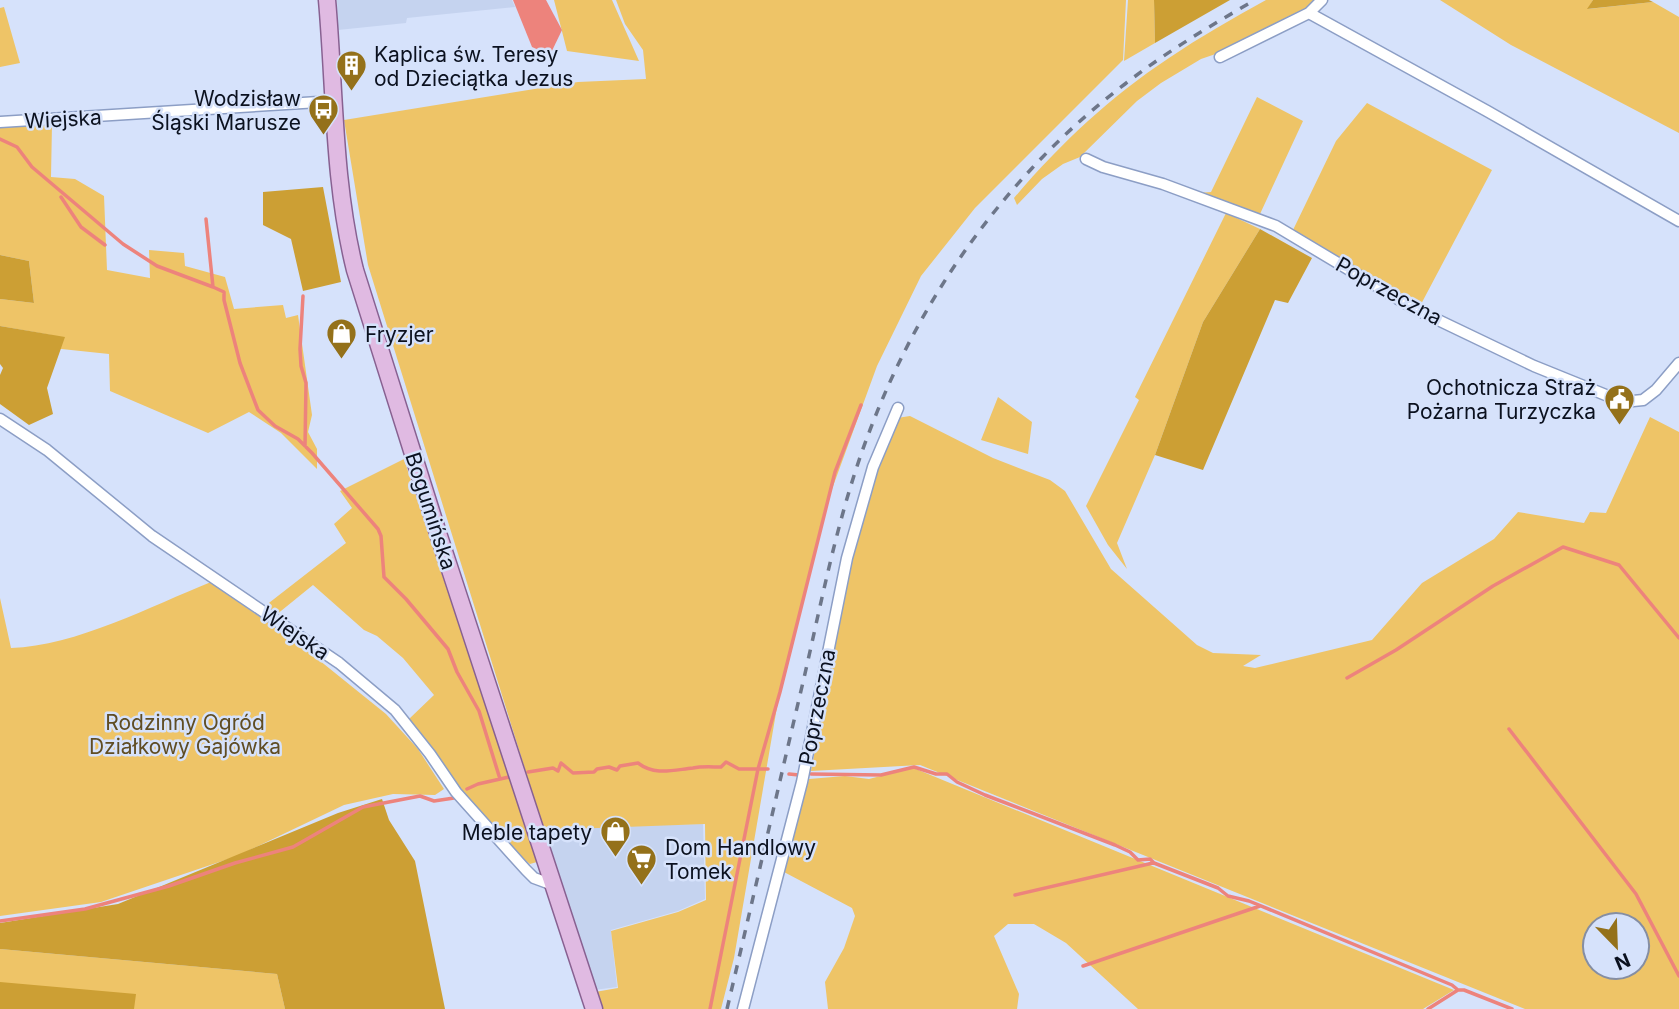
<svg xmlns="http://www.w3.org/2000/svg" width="1679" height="1009" font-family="Inter,sans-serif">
  <rect width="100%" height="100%" fill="#d6e2fb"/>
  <!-- built -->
  <path fill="#c5d3ef" d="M337,0h175l3,7 -108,11 -1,5 -68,7z
    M703,824l2,75 -27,12 -67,19 6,57 -23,3 -50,-159 77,-5z"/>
  <!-- green -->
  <path fill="#eec467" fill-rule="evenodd" d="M554,0h58l27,61 -72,-10z
    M616,0h510l-3,60 -148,148 -54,68 -44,90 -53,145 -47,196 -43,251 -13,51h-120l-6,-17 23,-4 -7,-57 67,-19 28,-12 -1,-76 -161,6 -176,-565 -24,-145 234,-38 68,-3 -3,-29 -18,-26z
    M1128,0h26l1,43 -31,18z
    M1266,0h51l-9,9 -75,39 -32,11 -40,24 -24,18 -57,56 -17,7 -21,15 -25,26 -3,-7c45,-53 97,-102 155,-140 31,-21 64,-40 97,-58z
    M1440,0h153l-5,9 65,-7 26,15v116l-168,-88z
    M4,7l16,56 -20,4v-59z
    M1257,97l46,24 -43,93 -62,-21 13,-1z
    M1367,103l125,67 -73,138 -126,-78 43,-89z
    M52,124l-1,53 24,2 29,17 3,74 43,8 -1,-28 35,3 1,13 40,11 9,32 49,-4 3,13 12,-3 14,100 -4,17 9,17v20l-36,-36 -32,-21 -41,21 -98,-42 -1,-37 -57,-6 -1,-13 -51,-9v-27l34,4 -5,-42 -29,-6v-128z
    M1226,213l34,16 -57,93 -48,133 -38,88 10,26 -19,-24 -22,-39 53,-106 -4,-3z
    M998,397l34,25 -4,32 -47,-14z
    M910,416l83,42 57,22 15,11 46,78 86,76 16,8 48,2 -18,11 12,2 117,-28 50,-57 72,-44 24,-27 66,11 6,-11 16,1 44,-96 29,15v577h-154l-605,-244 -109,6 36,-189 25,-100 25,-64zM1595,925h42v42h-42z
    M404,459l133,403 -7,2 -15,-12 -56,-62 -20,-33 -30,-38 25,-24 -31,-37 -26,-22 -13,-6 -51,-45 -37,30 -11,-9 81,-63 -12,-19 18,-16 -12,-17z
    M211,582l98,70 77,62 32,35 26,40 -9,6 -42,-1 -49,11 -107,51 -136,46 -101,14v-318l11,50c65,-2 140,-42 200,-66z
    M908,769h8l538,221 -31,19h-285l-72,-66 -32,-19h-26l-14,12 25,58 -2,15h-189l-3,-27 19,-34 11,-32 -3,-8 -68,-36 25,-93 36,-3 24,3z
    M0,949l277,25 8,35h-285z"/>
  <!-- forest -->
  <path fill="#cc9f34" d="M1154,0h76l-75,43z
    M1593,0h56l4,2 -66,7z
    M323,187l18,95 -38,9 -12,-52 -28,-14v-33z
    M1260,229l52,29 -24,45 -13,-3 -72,170 -48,-15 48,-133z
    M0,255l29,6 5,42 -34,-4z
    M0,326l65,11 -18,51 6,26 -24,11 -29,-21v-29l3,-7 -3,-4z
    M382,799l7,21 26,41 30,148h-160l-8,-35 -277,-25v-26l118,-19 220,-91z
    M0,982l136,12 -2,15h-134z"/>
  <!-- water -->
  <path fill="#ed837c" d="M513,0h33l16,30 -12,25 -18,-8z"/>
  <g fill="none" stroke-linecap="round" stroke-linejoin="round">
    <!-- stream -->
    <path stroke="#ed837c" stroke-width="3.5" d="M0,139l17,8 15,20 91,77 34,22 56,21
      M61,197l20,30 24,18
      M206,219l7,68 11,5v8l16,63 18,47 17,16 23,13 14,14 66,76 3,7 3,41 22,22 42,50 9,23 22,39 21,68
      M303,296l-3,53 1,17 5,17 -1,63
      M1347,678l49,-28 97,-64 70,-39 56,18 60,73
      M1509,729l127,165 43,82
      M528,772l25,-4 5,3 3,-8 12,10 21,-1 3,-3 12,-2 8,3 3,-4 18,-3c17,13 35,7 55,5 9,-2 19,-1 28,-1l5,-5 13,7h29
      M789,774l10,1
      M811,774l70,1 33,-8 22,7h11l10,8 28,13 130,50 15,7 8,8 12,-1 4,4 64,25 10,8 21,5 203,84 6,5h6l48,19
      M467,789l11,-5 31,-7
      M1015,895l138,-32
      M0,921l85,-12 84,-23 66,-23 58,-16 70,-40 57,-11 14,5 20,-3
      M1083,966l177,-60
      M710,1009l48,-240 22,-77 55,-220 26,-67
      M1428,1009l30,-19"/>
    <defs>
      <path id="street" d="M1309,13l178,98 192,110
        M1220,57l89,-44 13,-13
        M0,122l335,-21
        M1086,159l17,8 60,17 113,42 137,82 121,58 89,36 20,-2 13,-10 23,-27
        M0,419l47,31 105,86 187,127 56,47 35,44 26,38 70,78 8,8 19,7
        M743,1009l59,-227 45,-224 26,-91 25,-59"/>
      <path id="primary" d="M327,0c8,90 6,182 28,270l82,260 157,479"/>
    </defs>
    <!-- street casing -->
    <use href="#street" stroke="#8c9ec5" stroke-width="13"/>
    <!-- primary casing -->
    <use href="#primary" stroke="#886191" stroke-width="19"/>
    <!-- street -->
    <use href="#street" stroke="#fff" stroke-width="10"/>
    <!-- primary -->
    <use href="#primary" stroke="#e0bae2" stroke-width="16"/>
    <!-- rail -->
    <path stroke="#6d7689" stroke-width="3.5" stroke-dasharray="9 9" stroke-linecap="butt" d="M727,1009c26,-110 51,-221 77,-331 19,-83 35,-168 66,-248 51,-135 139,-258 255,-346 41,-32 85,-58 130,-84"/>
  </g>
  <!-- icons -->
  <defs>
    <symbol id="building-pin" viewBox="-11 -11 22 30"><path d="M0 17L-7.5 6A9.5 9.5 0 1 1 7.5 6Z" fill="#94711a" stroke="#d6e2fb"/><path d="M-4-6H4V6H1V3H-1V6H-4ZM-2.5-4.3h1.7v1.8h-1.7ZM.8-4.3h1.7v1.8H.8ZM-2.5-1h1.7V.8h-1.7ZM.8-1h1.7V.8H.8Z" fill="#fff"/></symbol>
    <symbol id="bus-pin" viewBox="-11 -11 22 30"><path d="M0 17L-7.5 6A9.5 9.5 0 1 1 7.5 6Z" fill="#94711a" stroke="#d6e2fb"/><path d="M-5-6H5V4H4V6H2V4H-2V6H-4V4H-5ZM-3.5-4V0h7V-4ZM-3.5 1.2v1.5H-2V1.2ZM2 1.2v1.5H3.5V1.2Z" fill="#fff"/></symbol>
    <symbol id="shop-pin" viewBox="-11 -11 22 30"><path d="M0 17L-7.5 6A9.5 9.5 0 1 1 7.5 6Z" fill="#94711a" stroke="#d6e2fb"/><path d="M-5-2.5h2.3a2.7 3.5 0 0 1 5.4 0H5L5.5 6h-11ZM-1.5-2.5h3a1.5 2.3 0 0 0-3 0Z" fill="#fff"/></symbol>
    <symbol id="civic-pin" viewBox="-11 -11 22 30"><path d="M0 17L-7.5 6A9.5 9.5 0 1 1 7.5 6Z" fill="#94711a" stroke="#d6e2fb"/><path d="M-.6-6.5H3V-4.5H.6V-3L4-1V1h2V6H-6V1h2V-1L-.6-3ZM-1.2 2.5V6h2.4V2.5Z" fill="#fff"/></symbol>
    <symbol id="supermarket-pin" viewBox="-11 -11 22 30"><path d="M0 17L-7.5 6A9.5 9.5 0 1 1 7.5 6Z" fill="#94711a" stroke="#d6e2fb"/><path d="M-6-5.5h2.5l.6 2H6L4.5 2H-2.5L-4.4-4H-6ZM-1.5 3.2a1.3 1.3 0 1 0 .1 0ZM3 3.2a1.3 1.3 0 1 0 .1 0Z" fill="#fff"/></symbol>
  </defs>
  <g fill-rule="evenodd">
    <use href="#building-pin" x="334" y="48" width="35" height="47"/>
    <use href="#bus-pin" x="306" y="92" width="35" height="47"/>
    <use href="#shop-pin" x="324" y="316" width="35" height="47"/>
    <use href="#civic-pin" x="1602" y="382" width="35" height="47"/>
    <use href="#shop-pin" x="598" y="814" width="35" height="47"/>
    <use href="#supermarket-pin" x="624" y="842" width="35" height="47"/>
  </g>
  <g text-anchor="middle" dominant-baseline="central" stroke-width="5" stroke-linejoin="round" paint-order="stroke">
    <!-- poi labels -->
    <g font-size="21" fill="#0b111f" stroke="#d6e2fb" text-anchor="start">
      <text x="374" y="54">Kaplica św. Teresy<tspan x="374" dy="24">od Dzieciątka Jezus</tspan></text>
      <text x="301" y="98" text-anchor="end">Wodzisław<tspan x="301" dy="24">Śląski Marusze</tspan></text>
      <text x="365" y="334">Fryzjer</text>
      <text x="1596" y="387" text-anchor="end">Ochotnicza Straż<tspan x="1596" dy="24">Pożarna Turzyczka</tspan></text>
      <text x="592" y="832" text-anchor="end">Meble tapety</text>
      <text x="665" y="847">Dom Handlowy<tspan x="665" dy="24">Tomek</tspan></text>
    </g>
    <!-- street labels -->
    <g font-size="21" fill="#0b111f" stroke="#d6e2fb">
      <text transform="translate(63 119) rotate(-3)">Wiejska</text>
      <text transform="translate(1389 291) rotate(29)">Poprzeczna</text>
      <text transform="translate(431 511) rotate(72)">Bogumińska</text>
      <text transform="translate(295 633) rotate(34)">Wiejska</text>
      <text transform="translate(817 707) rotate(-79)">Poprzeczna</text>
    </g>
    <!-- park labels -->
    <g font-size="21" fill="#604d23" stroke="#d6e2fb">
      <text x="185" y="722">Rodzinny Ogród<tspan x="185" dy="24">Działkowy Gajówka</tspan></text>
    </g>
  </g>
  <!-- north arrow -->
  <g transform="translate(1616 946) rotate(157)"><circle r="33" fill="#d6e2fb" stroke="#858ea3" stroke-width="2"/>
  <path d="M0-5L12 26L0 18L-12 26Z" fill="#94711a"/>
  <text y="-10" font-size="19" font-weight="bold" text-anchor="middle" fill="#0b111f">N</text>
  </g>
</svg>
